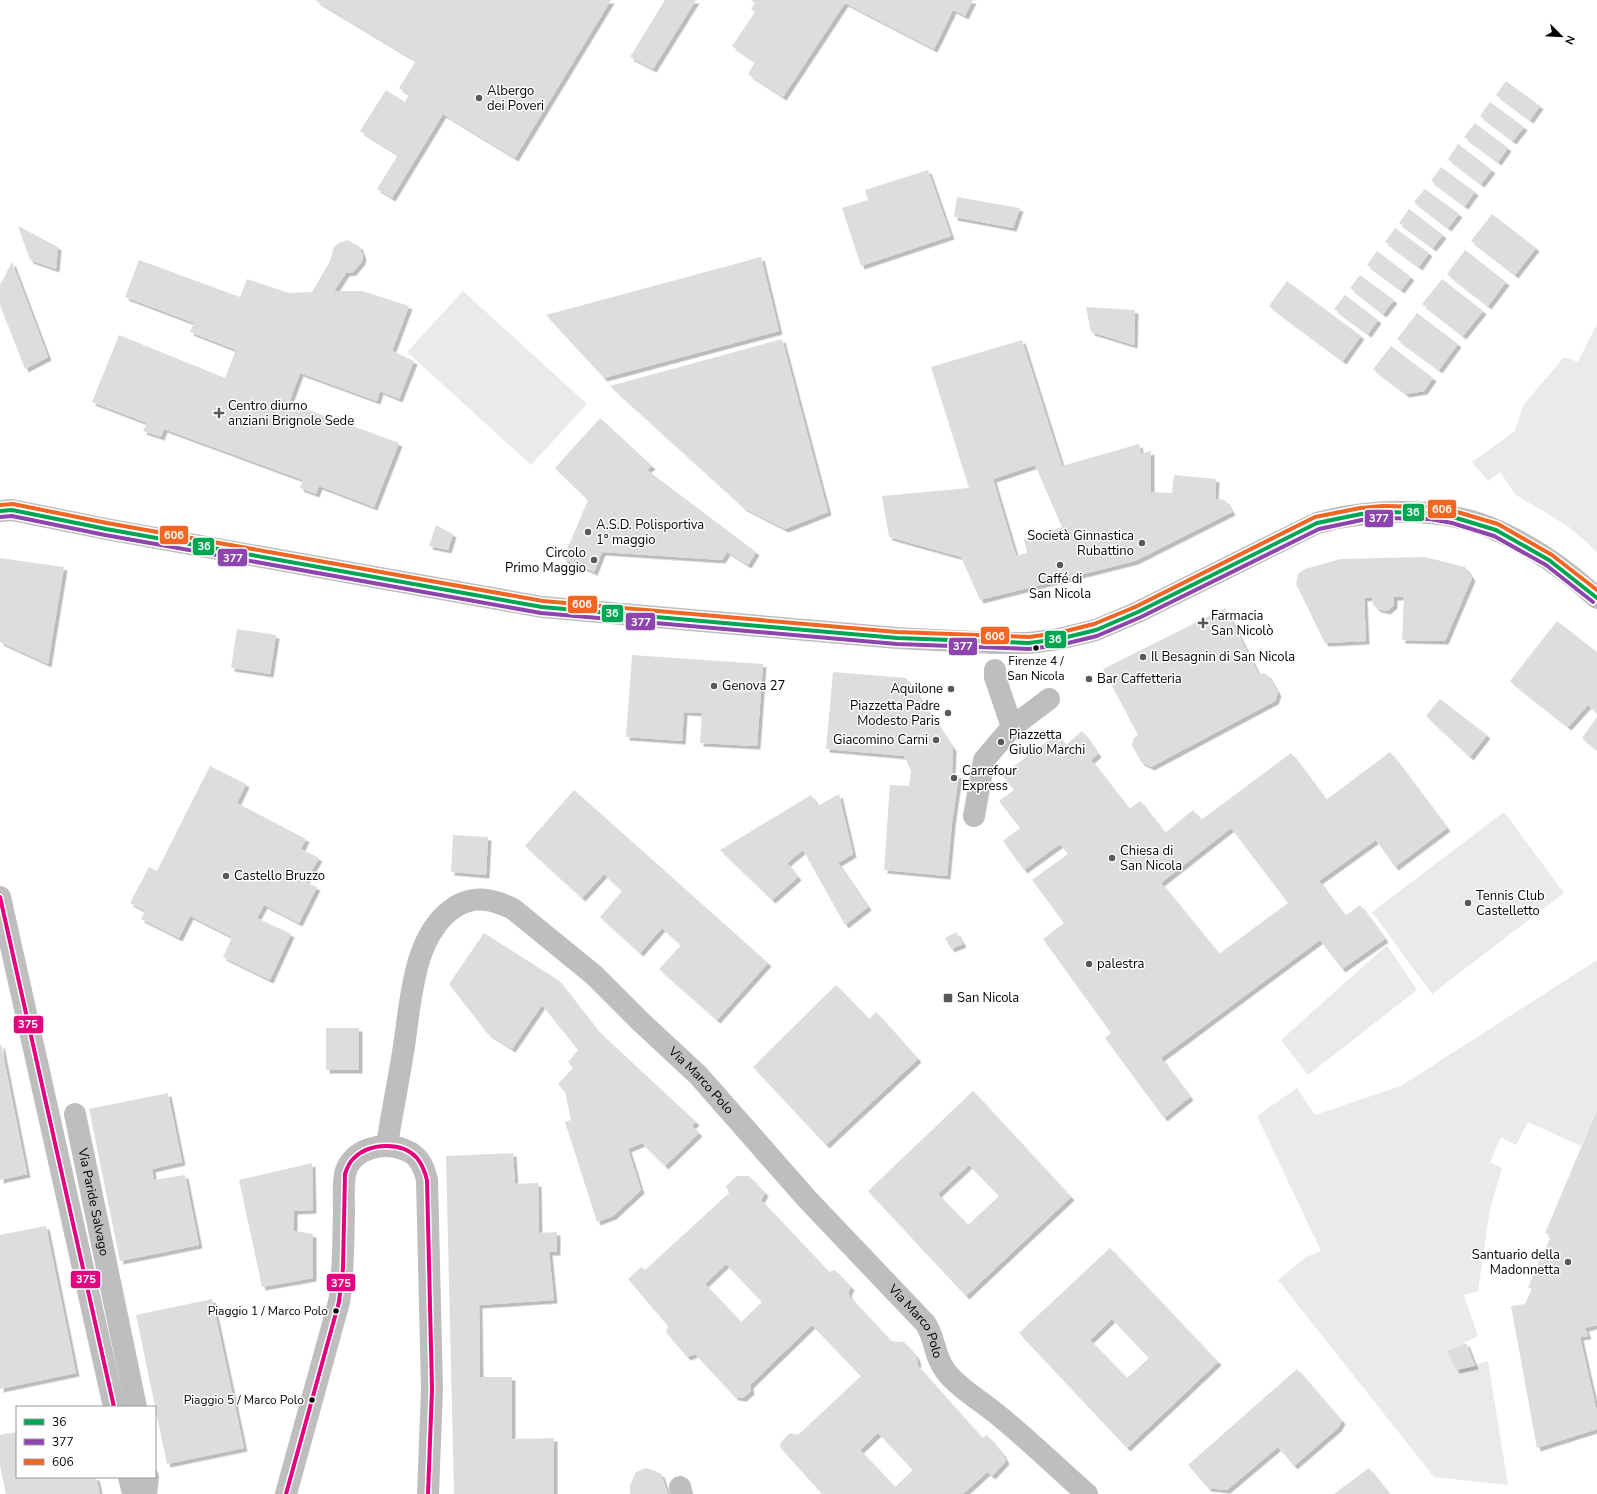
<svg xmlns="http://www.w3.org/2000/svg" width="1597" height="1494" font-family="'Nunito Sans',sans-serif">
  <defs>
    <filter id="shadow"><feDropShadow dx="3.5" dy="3.5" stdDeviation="0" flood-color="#0004"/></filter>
  </defs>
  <rect width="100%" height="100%" fill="#fff"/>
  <!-- green -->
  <path fill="#eaeaea" d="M463,291l124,113 -56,61 -124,-113z
    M1597,324v228l-28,-25 -53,-32 -16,-23 -12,9 -16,-19 42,-30 10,-28 40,-47 14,5z
    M1504,812l60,81 -132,101 -60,-82z
    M1387,945l30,45 -109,85 -27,-35z
    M1597,960v150l-16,36 -53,-24 -12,23 -15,-8 -11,25 12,6 -12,41 -12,82 -14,4 14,41 -30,15 8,19 32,-9 20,124 -74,-8 -156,-197 28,-23 15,-6 -64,-135 40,-28 18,27 86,-29z"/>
  <!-- building -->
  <path fill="#ddd" fill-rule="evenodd" filter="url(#shadow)" d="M315,0h296l-96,158 -72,-44 -51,84 -15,-9 21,-34 -38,-24 26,-41 19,12 4,-8 -10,-6 17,-27z
    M665,0h31l-43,69 -23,-12z
    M751,0h222l-8,16 -12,-6 -19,39 -89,-46 -62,94 -35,-23 7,-12 -23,-16 23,-34 -4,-3 4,-6z
    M1506,81l34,25 -10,14 -34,-25z
    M1490,102l34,25 -11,14 -33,-25z
    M1475,123l33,25 -10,14 -34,-25z
    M1458,144l34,26 -11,14 -33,-25z
    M1441,167l34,25 -10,14 -34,-25z
    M928,170l23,66 -90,30 -19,-58 26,-8 -3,-10z
    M1425,189l34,25 -11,14 -34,-26z
    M957,197l63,11 -7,20 -59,-11z
    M1409,209l34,26 -10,13 -34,-25z
    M1492,214l44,34 -21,27 -44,-34z
    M18,226l40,21 -2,22 -26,-9z
    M1395,228l34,25 -10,14 -34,-25z
    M347,240l12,6 4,10 -1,5 -9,11 -7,1 -12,18h28l47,15 -17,45 22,10 -15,38 -19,-8 -3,10 -77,-28 -11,30 110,40 -25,64 -55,-21 -3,8 -16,-6 3,-8 -139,-51 -3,8 -18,-6 4,-8 -55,-21 27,-67 106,43 11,-28 -46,-18 4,-9 -69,-26 14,-37 101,37 7,-18 42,14 23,-1 18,-31 4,-14 5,-4z
    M1465,250l41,32 -18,24 -41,-32z
    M1377,251l34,26 -10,13 -34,-25z
    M761,257l18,74 -175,47 -58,-63z
    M12,262l36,95 -23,12 -25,-64v-20z
    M1360,275l34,25 -11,14 -33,-26z
    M1442,279l41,32 -20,25 -41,-32z
    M1287,281l74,55 -18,25 -74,-55z
    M1345,295l33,25 -10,14 -34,-25z
    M1086,307l49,3 -1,35 -43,-13z
    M1417,313l41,31 -19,26 -42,-31z
    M782,339l46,173 -43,17 -41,-21 -134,-122z
    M1022,340l40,126 77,-22 2,10 10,-3v41l21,1 2,-18 42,4 -1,20 10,1 7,12 -97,49 -155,39 -19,-43 -72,-20 -7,-41 87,-8 -38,-121zM1035,465l27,62 -38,13 3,13 -11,3 -23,-77z
    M1391,346l42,32 -9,13 -18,3 -33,-25z
    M600,418l52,48 -5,4 109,82 -8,13 -21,-13 -5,8 -120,-8 -8,20 -31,-13 25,-59 -33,-32z
    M436,525l17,9 -5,16 -19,-4z
    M1425,557l40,10 7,11 -27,63 -43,-1 2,-43h-10v8l-7,6 -9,-2 -5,-4 -1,-8 -8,1 2,43 -41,2 -29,-59 2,-10 7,-5 36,-10z
    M0,558l64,9 -16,97 -48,-22z
    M1225,608l33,65 9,1 11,19 -3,8 -124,66 -10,-5 -9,-17 2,-7 4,-3 -35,-66z
    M1557,621l40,31v61l-9,-8 -20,22 -58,-46z
    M237,629l39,6 -6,39 -39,-6z
    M632,655l131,9 -6,82 -57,-3 2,-30 -18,-1 -2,29 -56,-4z
    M833,672l73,6 47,70 -1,26 7,1 -7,48 -5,53 -63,-6 6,-85 19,1 2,-15 -7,-15 -78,-7z
    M1440,699l47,36 -17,22 -44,-41z
    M1597,717v33l-15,-12z
    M1082,731l16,23 -7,6 38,49 11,-8 25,32 28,-23 8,10 90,-67 35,47 64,-48 57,76 -52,39 -19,-27 -57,41 26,35 15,-11 25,34 -43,30 -22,-29 -159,118 29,39 -26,21 -59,-80 6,-5 -68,-94 21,-16 -32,-43 36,-26 -8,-10 -36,26 -21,-29 17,-13 -21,-27 15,-11 -12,-15 55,-41 8,12zM1231,828l57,75 -69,51 -58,-71z
    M210,766l36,18 -9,19 69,36 -5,10 18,9 -14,24 12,5 -18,36 -35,-18 -7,13 34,16 -21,46 -47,-23 9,-20 -42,-21 -11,22 -38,-19 4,-8 -15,-8 19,-36 8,4z
    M574,790l194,173 -51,57 -58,-51 22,-24 -19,-17 -22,25 -40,-36 22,-26 -18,-17 -22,24 -57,-52z
    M839,794l14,60 -15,9 30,44 -23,18 -42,-75 -16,13 11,14 -26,23 -52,-50 91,-55 7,11z
    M453,835l35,2 -2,38 -35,-3z
    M956,932l7,12 -12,5 -6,-11z
    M484,933l74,47 39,50 99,92 -4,4 7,7 -34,33 -23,-23 -14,6 13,41 -28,26 -16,6 -32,-100 6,-2 -6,-28 -7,-8 15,-16 -5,-6 10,-12 -36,-45 -30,44 -25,-16 -38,-49z
    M836,985l33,34 7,-7 42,47 -92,86 -73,-78z
    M326,1028h33v42h-33z
    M1,1044l26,130 -27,6v-135z
    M973,1091l98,106 -105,99 -98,-105zM969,1165l30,31 -31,29 -30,-31z
    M168,1093l14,69 -30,7 2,11 31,-5 14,70 -79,16 -31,-152z
    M1597,1110v215l-12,3 3,8 -8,1 17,75v17l-60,19 -26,-142 14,-2 7,-15 -4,-2 23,-51 -6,-3z
    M513,1153l2,31 23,-1 1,50 18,-1v20h-8l5,48 -75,5 1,72h32v62l42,-1v56h-100l-8,-338z
    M312,1163l1,47 -19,1v20l19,3v44l-51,9 -23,-107z
    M737,1176h12l16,17 -4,7 68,72 6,-2 16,17 -3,6 2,4 41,44 13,1 12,14 2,6 -1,3 65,73 5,-3 15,18 4,8 -14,15 -5,-4 -24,22h-141l-42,-47 1,-5 9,-9 8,2 63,-59 -49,-51 -62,60 1,6 -8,7 -8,-1 -40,-43 -8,3 -21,-25 2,-6 -40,-47 13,-12 4,3 84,-77 -3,-7zM726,1264l36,38 -21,20 -36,-38zM878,1433l35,37 -18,17 -35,-37z
    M46,1226l30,147 -76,16v-154z
    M1110,1248l108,114 -91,86 -108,-115zM1112,1319l37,39 -22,20 -37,-38z
    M212,1299l32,149 -77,16 -31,-149z
    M1466,1343l9,23 -19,4 -9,-19z
    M1297,1369l45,52 -4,7 -44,38 -16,-19 -51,43 -19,-2 -20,-23z
    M17,1432v45h79l4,17h-94l-6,-29v-30z
    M646,1468l7,2 8,4 7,20h-38v-9l6,-13z
    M1369,1468l20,26h-55z"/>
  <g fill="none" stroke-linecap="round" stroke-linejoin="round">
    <!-- pedestrian -->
    <path stroke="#bebebe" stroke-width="22" d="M1012,727l37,-28
      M974,816l10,-56 28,-33 -17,-50v-7"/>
    <!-- minor -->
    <g stroke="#bebebe" stroke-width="22">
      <path d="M0,897l114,510"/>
      <path id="s1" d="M75,1114l61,293"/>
      <path id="s2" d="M387,1145c5,-33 12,-66 17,-99 7,-45 9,-112 51,-139 20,-12 38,-8 58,2l81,66 48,48 56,52 110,125 117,123c11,15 8,33 22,50 12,15 31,26 46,38 33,26 63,56 94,83"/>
      <path d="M129,1477l4,17"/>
      <path d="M680,1487l2,7"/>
      <path d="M146,1494l2,-17"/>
      <path d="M286,1494l53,-192c5,-30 4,-61 5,-91 0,-12 -1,-25 1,-37 6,-26 39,-33 60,-24 14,5 19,17 22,30l5,209 -4,105"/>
    </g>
    <!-- tertiary -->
    <path stroke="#bebebe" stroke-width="22" d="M0,511l12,-1 94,19 436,78 355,31 98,5h34l30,-4 37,-9 42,-18 179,-89c56,-15 125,-17 179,7 36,16 72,41 101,68"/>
    <defs>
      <path id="bus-1" d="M0,511l12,-1 94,19 436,78 355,31 132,5 30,-4 37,-9 42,-18 179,-89 44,-9 23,-2 46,1 23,4 43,13 53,30 48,38"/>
      <path id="bus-2" d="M0,517l12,-1 93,19 436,78 356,31 132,5 31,-4 37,-9 44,-19 178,-88 43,-9 22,-2 46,1 22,4 42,13 52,29 47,37"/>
      <path id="bus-3" d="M0,505l13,-1 94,19 436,78 354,31 132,5 29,-4 36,-9 41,-17 180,-90 45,-9 23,-2 48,1 23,4 44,13 54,31 45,35"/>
      <path id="bus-4" d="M0,897l114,510
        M286,1494l53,-192 4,-34 2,-94c2,-6 4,-12 9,-16 15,-15 48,-17 63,0 5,6 8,14 10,22l5,209 -4,105"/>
    </defs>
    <!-- bus-1 casing -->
    <use href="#bus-1" stroke="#fff" stroke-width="7"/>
    <!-- bus-2 casing -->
    <use href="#bus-2" stroke="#fff" stroke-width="7"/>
    <!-- bus-3 casing -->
    <use href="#bus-3" stroke="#fff" stroke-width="7"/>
    <!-- bus-4 casing -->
    <use href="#bus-4" stroke="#fff" stroke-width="7"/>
    <!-- bus-1 -->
    <use href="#bus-1" stroke="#00a651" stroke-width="4"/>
    <!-- bus-2 -->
    <use href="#bus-2" stroke="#8e44ad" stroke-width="4"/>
    <!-- bus-3 -->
    <use href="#bus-3" stroke="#f26522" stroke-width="4"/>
    <!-- bus-4 -->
    <use href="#bus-4" stroke="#e5007d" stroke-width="4"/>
  </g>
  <!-- markers -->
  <g fill="#595959" stroke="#fff" stroke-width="1.5">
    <circle cx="479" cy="98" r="4"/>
    <path d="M217 407h4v4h4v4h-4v4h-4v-4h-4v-4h4z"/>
    <circle cx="588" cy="532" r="4"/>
    <circle cx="1142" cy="543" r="4"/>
    <circle cx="594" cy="560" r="4"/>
    <circle cx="1060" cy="565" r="4"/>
    <path d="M1201 617h4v4h4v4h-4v4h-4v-4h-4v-4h4z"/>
    <circle cx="1143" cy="657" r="4"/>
    <circle cx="1089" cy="679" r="4"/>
    <circle cx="714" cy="686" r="4"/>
    <circle cx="951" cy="689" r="4"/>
    <circle cx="948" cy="713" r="4"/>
    <circle cx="936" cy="740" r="4"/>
    <circle cx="1001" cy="742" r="4"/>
    <circle cx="954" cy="778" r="4"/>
    <circle cx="1112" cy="858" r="4"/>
    <circle cx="226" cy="876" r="4"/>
    <circle cx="1468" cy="903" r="4"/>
    <circle cx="1089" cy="964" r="4"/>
    <rect x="943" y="993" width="10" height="10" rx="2"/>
    <circle cx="1568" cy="1262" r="4"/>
  </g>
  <g fill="#000" stroke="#fff" stroke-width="1.5">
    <circle cx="1036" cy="648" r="3.5"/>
    <circle cx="336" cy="1311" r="3.5"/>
    <circle cx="312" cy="1400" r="3.5"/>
  </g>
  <g text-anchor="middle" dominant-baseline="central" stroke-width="3" stroke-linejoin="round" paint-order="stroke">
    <!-- bus labels -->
    <g font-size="12" fill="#000" stroke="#fff" text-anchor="end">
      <text x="1036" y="661" text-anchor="middle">Firenze 4 /<tspan x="1036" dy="15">San Nicola</tspan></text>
      <text x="328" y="1311">Piaggio 1 / Marco Polo</text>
      <text x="304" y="1400">Piaggio 5 / Marco Polo</text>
    </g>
    <!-- poi labels -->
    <g font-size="13" fill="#000" stroke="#fff" text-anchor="start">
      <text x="487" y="91">Albergo<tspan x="487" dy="15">dei Poveri</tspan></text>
      <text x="228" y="406">Centro diurno<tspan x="228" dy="15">anziani Brignole Sede</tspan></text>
      <text x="596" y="525">A.S.D. Polisportiva<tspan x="596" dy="15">1° maggio</tspan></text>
      <text x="1134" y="536" text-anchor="end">Società Ginnastica<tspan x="1134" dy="15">Rubattino</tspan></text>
      <text x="586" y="553" text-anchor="end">Circolo<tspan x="586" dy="15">Primo Maggio</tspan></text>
      <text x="1060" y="579" text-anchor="middle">Caffé di<tspan x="1060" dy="15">San Nicola</tspan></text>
      <text x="1211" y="616">Farmacia<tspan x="1211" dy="15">San Nicolò</tspan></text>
      <text x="1151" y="657">Il Besagnin di San Nicola</text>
      <text x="1097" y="679">Bar Caffetteria</text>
      <text x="722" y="686">Genova 27</text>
      <text x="943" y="689" text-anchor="end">Aquilone</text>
      <text x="940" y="706" text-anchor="end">Piazzetta Padre<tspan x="940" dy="15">Modesto Paris</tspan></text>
      <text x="1009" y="735">Piazzetta<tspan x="1009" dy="15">Giulio Marchi</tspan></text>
      <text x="928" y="740" text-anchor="end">Giacomino Carni</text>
      <text x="962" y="771">Carrefour<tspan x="962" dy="15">Express</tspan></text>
      <text x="1120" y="851">Chiesa di<tspan x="1120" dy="15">San Nicola</tspan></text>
      <text x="234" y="876">Castello Bruzzo</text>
      <text x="1476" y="896">Tennis Club<tspan x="1476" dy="15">Castelletto</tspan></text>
      <text x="1097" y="964">palestra</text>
      <text x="957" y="998">San Nicola</text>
      <text x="1560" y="1255" text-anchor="end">Santuario della<tspan x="1560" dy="15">Madonnetta</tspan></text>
    </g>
    <!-- street labels -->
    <g font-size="13" fill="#000" stroke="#fff">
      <text stroke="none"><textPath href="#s2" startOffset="569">Via Marco Polo</textPath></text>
      <text stroke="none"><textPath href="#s1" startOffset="90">Via Paride Salvago</textPath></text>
      <text stroke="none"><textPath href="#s2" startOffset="893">Via Marco Polo</textPath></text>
    </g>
  </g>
  <g stroke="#fff" stroke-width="1.5">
    <rect x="1427" y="499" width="30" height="20" rx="4" fill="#f26522"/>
    <rect x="1402" y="503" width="23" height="19" rx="4" fill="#00a651"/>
    <rect x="1364" y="509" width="30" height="19" rx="4" fill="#8e44ad"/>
    <rect x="159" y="525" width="30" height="20" rx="4" fill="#f26522"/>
    <rect x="192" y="537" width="23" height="19" rx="4" fill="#00a651"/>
    <rect x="217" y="548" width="31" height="19" rx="4" fill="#8e44ad"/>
    <rect x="567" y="595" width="31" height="19" rx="4" fill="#f26522"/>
    <rect x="601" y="604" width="23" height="19" rx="4" fill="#00a651"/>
    <rect x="625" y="612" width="31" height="19" rx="4" fill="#8e44ad"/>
    <rect x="980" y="626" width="30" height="19" rx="4" fill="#f26522"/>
    <rect x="1044" y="630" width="23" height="19" rx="4" fill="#00a651"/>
    <rect x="948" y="637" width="30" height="19" rx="4" fill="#8e44ad"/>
    <rect x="13" y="1015" width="31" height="19" rx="4" fill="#e5007d"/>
    <rect x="70" y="1270" width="31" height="19" rx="4" fill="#e5007d"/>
    <rect x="326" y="1273" width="30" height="19" rx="4" fill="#e5007d"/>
  </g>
  <g font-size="11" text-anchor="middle" font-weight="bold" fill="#fff">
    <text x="1442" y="513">606</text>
    <text x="1413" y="516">36</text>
    <text x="1379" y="522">377</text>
    <text x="174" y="539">606</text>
    <text x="204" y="550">36</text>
    <text x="233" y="562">377</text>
    <text x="582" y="608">606</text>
    <text x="612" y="617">36</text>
    <text x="641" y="626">377</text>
    <text x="995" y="640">606</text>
    <text x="1055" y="643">36</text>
    <text x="963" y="650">377</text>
    <text x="28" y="1028">375</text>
    <text x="86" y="1283">375</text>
    <text x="341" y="1287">375</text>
  </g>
  <!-- legend -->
  <rect x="16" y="1406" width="140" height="72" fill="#ffffff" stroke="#999999"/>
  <rect x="24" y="1419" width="20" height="6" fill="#00a651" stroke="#999999"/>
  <text x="52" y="1426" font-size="12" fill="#000000">36</text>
  <rect x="24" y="1439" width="20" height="6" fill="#8e44ad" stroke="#999999"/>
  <text x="52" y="1446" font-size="12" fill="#000000">377</text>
  <rect x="24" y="1459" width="20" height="6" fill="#f26522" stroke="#999999"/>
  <text x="52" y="1466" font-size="12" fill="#000000">606</text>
  <!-- north arrow -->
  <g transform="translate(1561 36) rotate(114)" stroke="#ffffff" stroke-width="3" paint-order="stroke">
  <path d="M0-3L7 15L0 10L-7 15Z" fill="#000000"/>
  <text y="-6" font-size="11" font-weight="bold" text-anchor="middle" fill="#000000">N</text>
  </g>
</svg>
